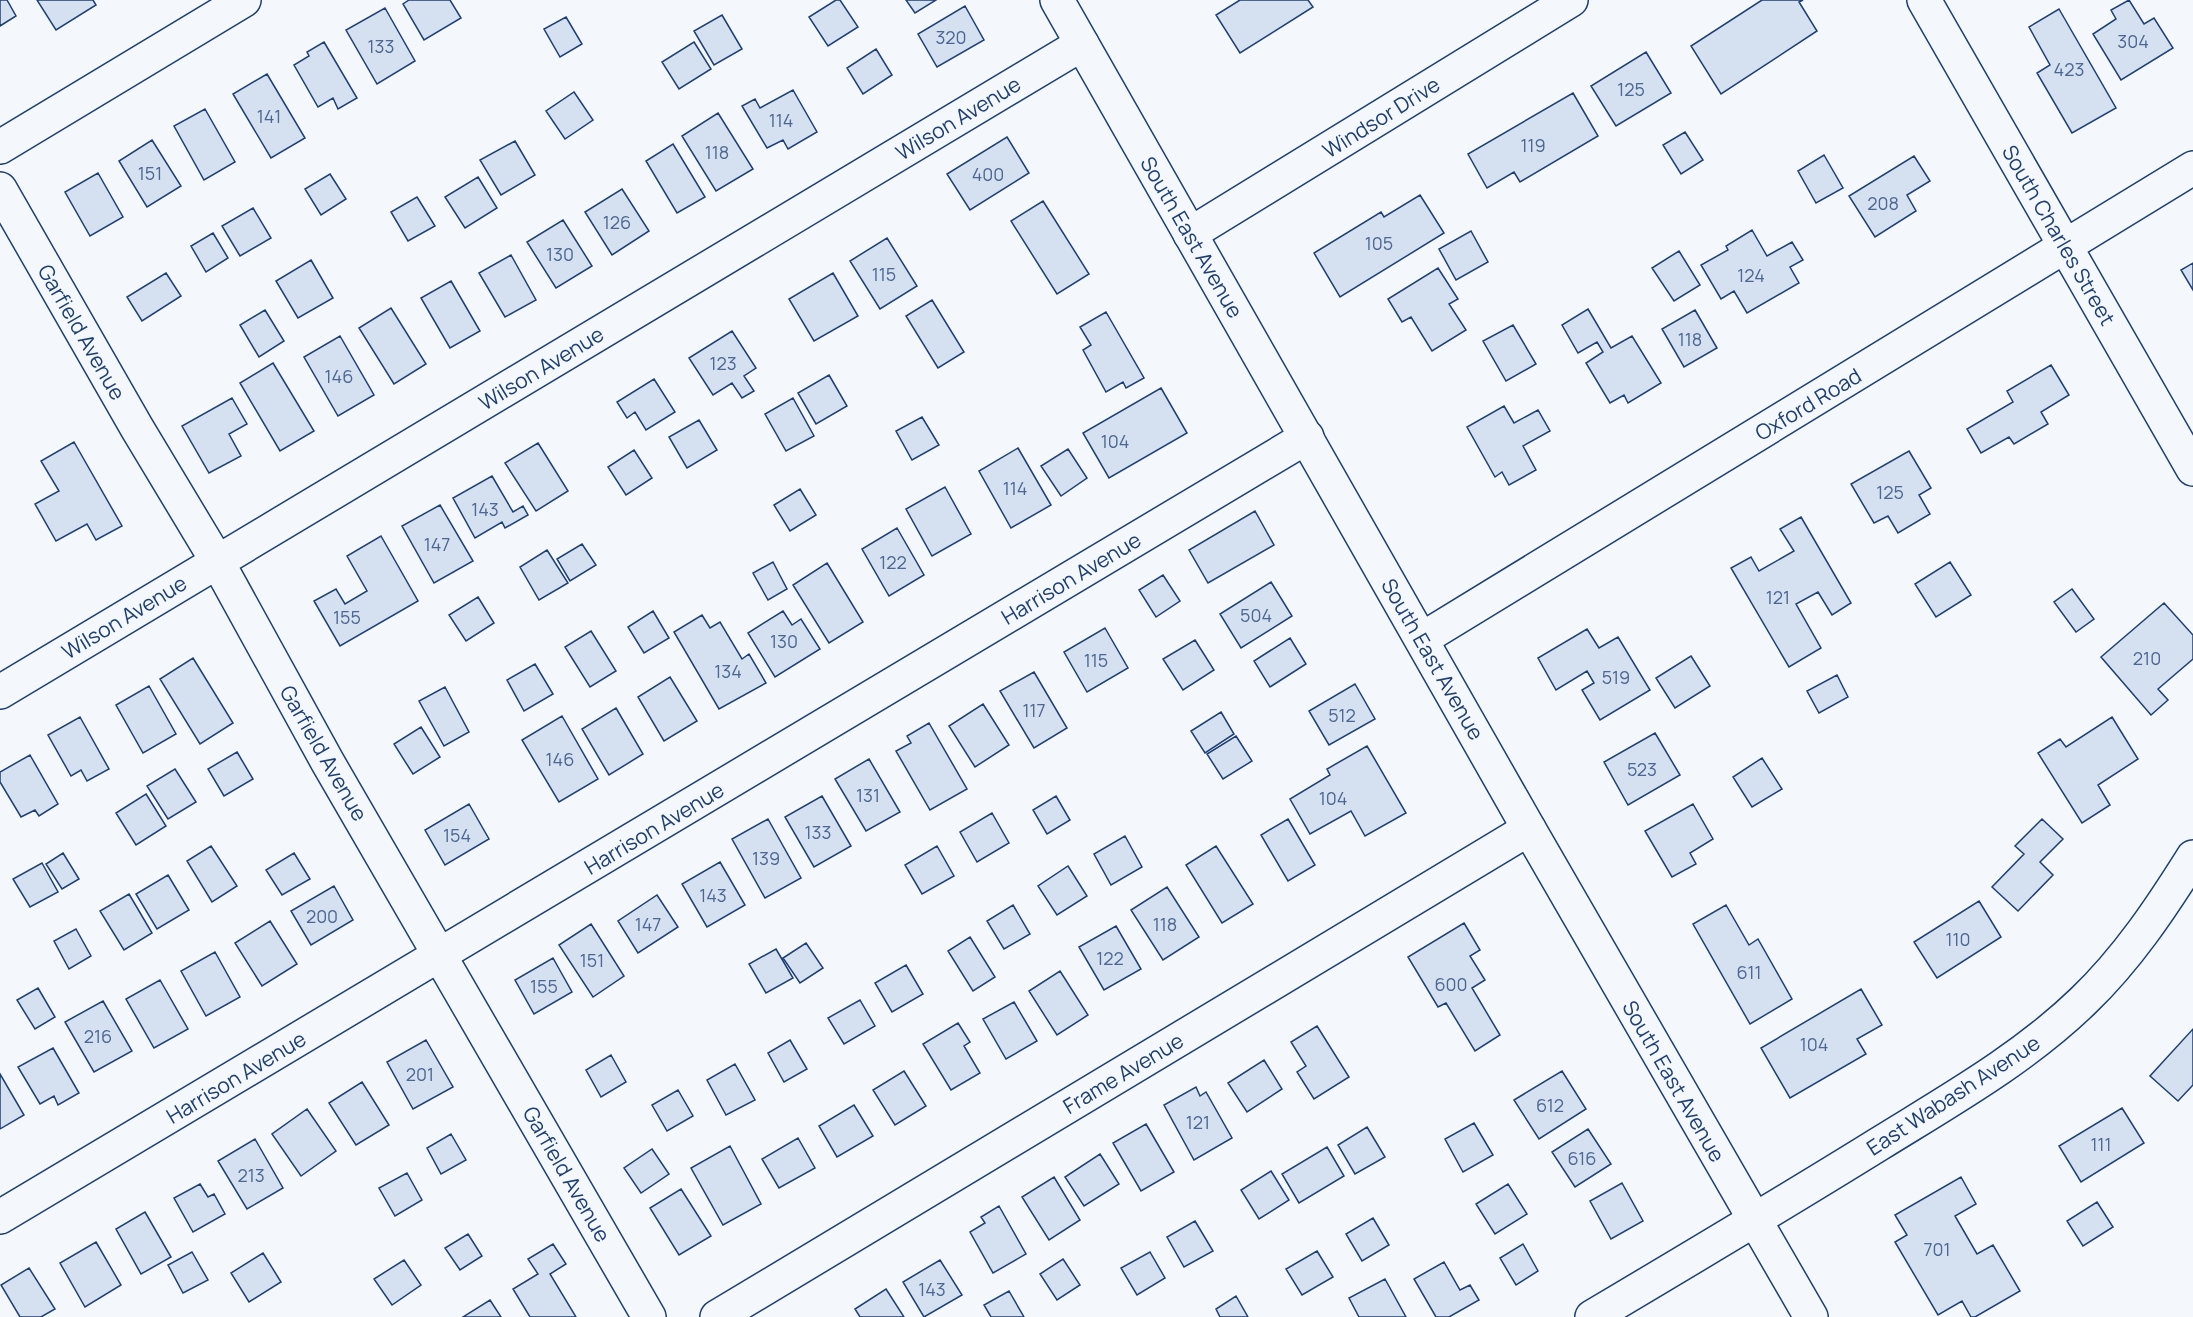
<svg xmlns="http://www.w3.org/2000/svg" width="2193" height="1317" font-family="Manrope,sans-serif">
  <rect width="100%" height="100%" fill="#f4f7fb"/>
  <!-- building -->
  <path fill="#d5e0f0" stroke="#1d3f73" stroke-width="1.5" d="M0,0h7l9,16 -16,10z
    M37,0h56l3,5 -40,25z
    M409,0h41l11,18 -37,22 -21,-36z
    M836,0h4l18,27 -30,19 -19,-29z
    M906,0h30l-21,13z
    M1240,0h68l5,7 -73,46 -24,-38z
    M1762,0h41l-4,2 18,29 -96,63 -30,-48z
    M2129,0l15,24 10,-6 19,30 -52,32 -28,-46 23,-15 -5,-9z
    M965,6l19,34 -47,27 -19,-33z
    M385,8l30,53 -38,23 -31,-54z
    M2059,9l57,99 -44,25 -35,-60 13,-8 -21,-38z
    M722,15l20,34 -28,16 -20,-34z
    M566,17l16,27 -22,13 -16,-28z
    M324,42l33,56 -19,11 -5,-11 -15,9 -24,-42 15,-9 -2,-4z
    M694,42l17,27 -32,20 -17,-27z
    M876,49l16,26 -29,19 -16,-26z
    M1646,52l25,41 -55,33 -25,-40z
    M267,74l38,64 -34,20 -38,-64z
    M793,90l24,42 -29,17 -5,-9 -16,8 -25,-42 13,-7 5,9z
    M574,92l19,28 -28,19 -19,-28z
    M1573,93l25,43 -78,46 -6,-10 -27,16 -19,-34z
    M205,109l30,53 -31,18 -30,-54z
    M718,113l35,56 -37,22 -34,-55z
    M1685,132l18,28 -22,14 -18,-29z
    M1007,137l22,36 -59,37 -23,-36z
    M152,140l29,46 -34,21 -28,-46z
    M515,141l20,34 -34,20 -21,-35z
    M673,144l32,53 -28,16 -31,-52z
    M1824,155l19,33 -27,15 -18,-32z
    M1914,156l16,25 -23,14 9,16 -41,26 -26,-41z
    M98,173l25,44 -33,19 -25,-44z
    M330,174l16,25 -25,16 -16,-26z
    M478,177l19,31 -32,20 -20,-31z
    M622,189l27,42 -37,24 -27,-43z
    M1420,195l24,38 -104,64 -26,-44 67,-41 3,5z
    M417,197l18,29 -27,15 -17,-29z
    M1043,201l46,73 -32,20 -46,-73z
    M253,208l18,30 -31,18 -18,-30z
    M563,220l29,46 -36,22 -29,-46z
    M1752,230l15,26 25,-14 11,18 -13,7 9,16 -52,30 -13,-22 -13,8 -20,-34 27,-15 -2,-4z
    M1471,231l17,31 -32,18 -17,-31z
    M213,233l15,25 -22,14 -15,-26z
    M887,238l30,48 -37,23 -30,-48z
    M1679,251l21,34 -26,16 -22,-33z
    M511,255l25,45 -31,17 -26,-44z
    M311,260l22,38 -35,20 -22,-37z
    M2193,263v27l-12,-20z
    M1438,268l20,31 -9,5 17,26 -34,21 -21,-34 -9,5 -14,-23z
    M166,273l15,23 -39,25 -15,-24z
    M833,273l25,43 -44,25 -25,-42z
    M451,281l29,50 -30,17 -29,-50z
    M932,300l32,52 -26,16 -32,-52z
    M391,308l35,56 -32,20 -35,-56z
    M1588,309l23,39 21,-12 29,47 -33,20 -4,-8 -14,8 -24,-40 17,-11 -6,-10 -19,11 -16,-28z
    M265,310l19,31 -25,16 -19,-32z
    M1695,310l22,38 -33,19 -22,-38z
    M1106,312l38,66 -18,10 -3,-6 -17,10 -23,-42 8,-5 -11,-18z
    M1513,325l23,39 -30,17 -23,-40z
    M732,331l24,37 -12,8 10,15 -12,7 -10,-15 -19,12 -24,-37z
    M340,336l34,59 -36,21 -34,-59z
    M273,363l41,68 -34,20 -40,-68z
    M2051,365l18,30 -28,17 7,12 -34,20 -5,-7 -28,16 -14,-24 46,-27 -6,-11z
    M829,375l18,31 -31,18 -18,-31z
    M654,379l21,33 -29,18 -11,-18 -8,6 -10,-16z
    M1161,388l26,45 -78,45 -26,-45z
    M232,398l15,26 -18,10 12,22 -32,17 -27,-47z
    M793,398l21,38 -28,15 -21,-37z
    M1504,406l10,17 24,-13 12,21 -27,15 13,24 -27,15 -7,-13 -7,5 -28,-50z
    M922,417l17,28 -27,15 -16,-29z
    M699,420l18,30 -30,18 -18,-31z
    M74,442l48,84 -26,14 -9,-16 -31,17 -21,-37 24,-13 -18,-30z
    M538,443l30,48 -32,20 -31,-48z
    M1018,448l33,57 -40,23 -32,-57z
    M1068,449l19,29 -26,18 -20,-30z
    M634,450l18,28 -26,17 -18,-28z
    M1909,451l22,37 -12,7 11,19 -32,19 -10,-17 -14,7 -23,-39z
    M492,476l21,36 10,-6 5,9 -23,13 -3,-6 -27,16 -22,-40z
    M945,487l26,47 -39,22 -26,-47z
    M800,489l16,26 -26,16 -16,-26z
    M440,505l33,56 -39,22 -32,-57z
    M1255,511l19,34 -66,38 -19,-33z
    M1801,517l50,86 -19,12 -14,-23 -22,12 25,44 -32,19 -58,-99 20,-11 8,14 35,-20 -14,-22z
    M897,528l27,47 -35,21 -27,-47z
    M381,536l37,65 -78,45 -26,-45 22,-12 9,15 22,-13 -20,-35z
    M582,544l14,21 -26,16 -13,-22z
    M547,550l21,33 -29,17 -19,-33z
    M773,562l14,27 -19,11 -15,-27z
    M1950,562l21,33 -35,22 -21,-33z
    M827,563l36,59 -34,21 -36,-58z
    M1163,575l17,26 -24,16 -17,-27z
    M1271,582l21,34 -51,32 -21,-34z
    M2072,589l22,30 -18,13 -22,-30z
    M478,597l16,26 -28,18 -17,-26z
    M2164,603l29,32v24l-35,30 10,11 -17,15 -50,-58z
    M653,611l16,27 -25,15 -16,-26z
    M783,611l9,14 9,-6 19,30 -45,28 -27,-44z
    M702,615l8,13 10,-6 22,37 7,-5 17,29 -47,26 -45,-77z
    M1105,628l23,40 -41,24 -23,-40z
    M1587,629l12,19 19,-11 32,53 -50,30 -18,-30 12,-7 -7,-12 -31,19 -18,-32z
    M591,631l25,40 -26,16 -25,-40z
    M1290,638l16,26 -36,23 -16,-26z
    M1195,640l19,30 -31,20 -20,-31z
    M1691,656l19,30 -35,22 -19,-30z
    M193,658l40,65 -33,21 -40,-65z
    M535,664l18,30 -29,17 -17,-31z
    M1034,672l33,56 -33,20 -34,-57z
    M1837,675l11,22 -29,16 -12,-22z
    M670,677l27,44 -33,20 -26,-44z
    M1355,684l20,35 -46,26 -20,-34z
    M149,686l27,48 -33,19 -27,-48z
    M445,687l24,45 -25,14 -25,-45z
    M983,704l26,41 -34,22 -26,-41z
    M616,708l27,46 -34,21 -27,-46z
    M1221,712l13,22 -29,19 -14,-22z
    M562,716l36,63 -39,23 -37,-62z
    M80,717l29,52 -22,12 -6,-11 -10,6 -23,-41z
    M2112,717l26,42 -40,26 12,20 -28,18 -44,-70 22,-14 6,8z
    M929,723l38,66 -37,21 -34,-59 15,-8 -4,-7z
    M421,727l19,30 -27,17 -19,-30z
    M1655,733l25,42 -52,30 -24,-43z
    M1236,736l16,25 -29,18 -16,-25z
    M1367,746l39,67 -41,23 -14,-25 -41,23 -20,-35 40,-24 -3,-6z
    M237,752l16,27 -29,17 -16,-27z
    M30,755l28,49 -19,12 -4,-6 -14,7 -21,-35v-10z
    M1762,758l20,31 -30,18 -19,-30z
    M869,759l31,53 -34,19 -31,-52z
    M175,769l21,33 -28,17 -21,-33z
    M146,794l20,32 -30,19 -20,-32z
    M822,796l29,50 -37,21 -29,-50z
    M1056,796l14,24 -23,14 -14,-24z
    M469,804l20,35 -44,26 -20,-35z
    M1693,804l20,35 -23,14 6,11 -24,13 -27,-46z
    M992,813l17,30 -32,19 -17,-30z
    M768,819l33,59 -36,20 -33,-59z
    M1288,819l27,46 -27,16 -27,-46z
    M2042,819l21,20 -23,23 13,13 -35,36 -26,-24 32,-33 -9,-8z
    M1125,836l17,31 -31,18 -17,-31z
    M211,846l26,40 -25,16 -25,-41z
    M937,846l17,30 -32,18 -17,-29z
    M1216,846l37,58 -31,19 -36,-58z
    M63,853l16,26 -17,10 -16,-25z
    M294,853l16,26 -28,16 -16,-25z
    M720,862l25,43 -38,22 -25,-43z
    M42,863l16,29 -28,15 -17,-28z
    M1068,866l19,30 -30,19 -19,-29z
    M168,875l21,35 -32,19 -21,-35z
    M334,886l19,34 -42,25 -20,-34z
    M1167,887l32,50 -36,23 -32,-50z
    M129,894l23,39 -28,17 -24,-39z
    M657,895l21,32 -40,26 -20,-32z
    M1979,901l22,36 -64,41 -23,-36z
    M1013,905l17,29 -26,15 -17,-28z
    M1726,905l23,40 9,-6 34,60 -42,25 -57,-100z
    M270,921l27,43 -35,22 -27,-43z
    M1464,923l16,27 -10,6 15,24 -13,8 28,47 -25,16 -29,-48 -8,4 -30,-50z
    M591,924l33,52 -31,21 -34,-52z
    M1116,926l25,43 -37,21 -25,-43z
    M76,929l15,27 -22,13 -15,-28z
    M970,937l25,40 -22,14 -25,-40z
    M806,943l17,25 -23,15 -17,-25z
    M776,949l17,29 -27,15 -17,-29z
    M215,952l25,45 -34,19 -25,-45z
    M553,958l19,34 -38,22 -19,-34z
    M906,965l17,29 -31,18 -17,-29z
    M1060,971l28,44 -31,20 -28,-44z
    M160,980l28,49 -34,19 -28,-49z
    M38,988l17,29 -20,12 -18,-29z
    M1861,989l21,36 -25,14 9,15 -76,44 -29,-50z
    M860,1000l15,26 -31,18 -16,-26z
    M103,1001l29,50 -38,21 -29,-50z
    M1014,1002l23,39 -31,18 -23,-40z
    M958,1023l12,19 -6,4 16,27 -29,17 -28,-46z
    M1317,1026l32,51 -35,22 -17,-27 9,-6 -15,-24z
    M2193,1029v56l-15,16 -28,-25z
    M426,1040l27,47 -40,22 -26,-47z
    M790,1040l17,29 -23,13 -16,-29z
    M53,1048l26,45 -21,12 -4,-9 -14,8 -22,-37z
    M611,1055l15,27 -25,15 -15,-27z
    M1264,1060l18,29 -35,23 -19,-29z
    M735,1064l20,36 -29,15 -19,-35z
    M904,1071l22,35 -31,19 -22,-35z
    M1562,1071l24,38 -47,30 -25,-39z
    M0,1074l24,41 -24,14z
    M362,1082l27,43 -33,20 -27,-42z
    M1196,1087l4,9 6,-4 26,46 -38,22 -30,-55z
    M678,1090l15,26 -26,15 -15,-26z
    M854,1105l19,31 -36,21 -18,-31z
    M2122,1108l22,35 -63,39 -22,-36z
    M307,1109l29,42 -35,25 -29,-42z
    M1474,1123l19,32 -30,17 -18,-33z
    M1146,1124l28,48 -33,19 -28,-48z
    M1367,1127l18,30 -30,17 -17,-29z
    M1588,1129l23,35 -36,23 -23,-35z
    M451,1134l15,26 -25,14 -14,-26z
    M798,1138l17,30 -36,20 -17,-29z
    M255,1139l28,49 -36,21 -29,-48z
    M730,1146l31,58 -38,21 -32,-57z
    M1327,1147l17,29 -45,27 -17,-29z
    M652,1149l17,25 -28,19 -17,-25z
    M1100,1154l19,30 -35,22 -19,-29z
    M1271,1171l18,29 -30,19 -18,-29z
    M407,1173l15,27 -27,16 -16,-28z
    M1054,1177l26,43 -31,20 -27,-43z
    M1961,1177l15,27 -21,12 22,38 16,-9 27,46 -45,26h-4l-9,-16 -24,14 -43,-73 12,-7 -12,-20z
    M1622,1183l21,38 -32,18 -21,-38z
    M200,1184l8,13 6,-3 11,20 -32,18 -19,-34z
    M1508,1184l19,30 -32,20 -19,-30z
    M681,1189l30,47 -32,19 -29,-47z
    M2097,1202l16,25 -30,19 -16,-25z
    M999,1206l27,48 -33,19 -23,-41 15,-9 -4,-6z
    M145,1212l26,45 -30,17 -25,-45z
    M1373,1218l16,27 -27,16 -16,-27z
    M1195,1221l18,30 -29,16 -17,-30z
    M468,1234l14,22 -22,14 -15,-22z
    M96,1242l25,43 -36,22 -25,-44z
    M553,1244l13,20 -16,10 26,43h-46l-17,-28 25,-15 -10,-15z
    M1523,1244l15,27 -22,14 -16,-27z
    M1317,1251l16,26 -31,18 -16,-26z
    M192,1252l16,28 -25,13 -15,-28z
    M1150,1252l15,26 -28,17 -16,-27z
    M263,1253l18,29 -32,20 -18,-29z
    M1063,1259l17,26 -23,15 -17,-26z
    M404,1260l17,25 -29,20 -18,-26z
    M940,1260l22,35 -38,22 -21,-35z
    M1444,1262l16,28 10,-5 9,15 -30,17h-13l-22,-38z
    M29,1268l26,41 -14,8h-21l-19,-32z
    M1385,1279l21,38h-47l-10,-19z
    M886,1289l18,28h-44l-5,-8z
    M1009,1291l15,26h-33l-7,-12z
    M1236,1296l12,21h-28l-4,-8z
    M490,1300l11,17h-38z"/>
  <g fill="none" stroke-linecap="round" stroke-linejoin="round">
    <defs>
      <path id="minor" d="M1924,0l269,469
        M0,147l244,-147
        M0,189l137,239 80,133 110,200 322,556
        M1190,234l381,-234
        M1422,639l771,-471
        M0,692l1082,-648
        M0,1217l1307,-780
        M717,1317l812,-488
        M1592,1317c96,-57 192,-114 287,-173 71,-44 144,-85 204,-143 44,-42 78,-93 110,-144"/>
      <path id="major" d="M1057,0l472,829 282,488"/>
    </defs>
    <!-- minor casing -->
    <use href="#minor" stroke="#1d3f73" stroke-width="36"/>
    <!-- major casing -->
    <use href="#major" stroke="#1d3f73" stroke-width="36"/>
    <!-- minor -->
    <use href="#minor" stroke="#f4f7fb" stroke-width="33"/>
    <!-- major -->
    <use href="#major" stroke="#f4f7fb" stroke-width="33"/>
  </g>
  <g text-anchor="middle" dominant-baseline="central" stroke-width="4.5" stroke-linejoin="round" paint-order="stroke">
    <!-- number labels -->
    <g font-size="18" fill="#4b6792">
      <text x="951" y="37">320</text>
      <text x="2133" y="41">304</text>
      <text x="381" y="46">133</text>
      <text x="2069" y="69">423</text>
      <text x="1631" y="89">125</text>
      <text x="269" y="116">141</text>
      <text x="781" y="120">114</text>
      <text x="1533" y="145">119</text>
      <text x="717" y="152">118</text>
      <text x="150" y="173">151</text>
      <text x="988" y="174">400</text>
      <text x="1883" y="203">208</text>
      <text x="617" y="222">126</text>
      <text x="1379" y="243">105</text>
      <text x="560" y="254">130</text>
      <text x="884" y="274">115</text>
      <text x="1751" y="275">124</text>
      <text x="1690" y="339">118</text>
      <text x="723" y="363">123</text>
      <text x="339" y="376">146</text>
      <text x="1115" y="441">104</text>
      <text x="1015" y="488">114</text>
      <text x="1890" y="492">125</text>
      <text x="485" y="509">143</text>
      <text x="437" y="544">147</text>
      <text x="893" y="562">122</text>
      <text x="1778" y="597">121</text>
      <text x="1256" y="615">504</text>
      <text x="347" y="617">155</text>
      <text x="784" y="641">130</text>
      <text x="2147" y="658">210</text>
      <text x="1096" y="660">115</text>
      <text x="728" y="671">134</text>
      <text x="1616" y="677">519</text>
      <text x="1034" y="710">117</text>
      <text x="1342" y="715">512</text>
      <text x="560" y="759">146</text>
      <text x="1642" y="769">523</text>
      <text x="868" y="795">131</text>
      <text x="1333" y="798">104</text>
      <text x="818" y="832">133</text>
      <text x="457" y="835">154</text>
      <text x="766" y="858">139</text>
      <text x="713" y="895">143</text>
      <text x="322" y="916">200</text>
      <text x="648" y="924">147</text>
      <text x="1165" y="924">118</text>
      <text x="1958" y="939">110</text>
      <text x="1110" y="958">122</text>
      <text x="592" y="960">151</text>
      <text x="1749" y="972">611</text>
      <text x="1451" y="984">600</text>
      <text x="544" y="986">155</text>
      <text x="98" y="1036">216</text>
      <text x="1814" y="1044">104</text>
      <text x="420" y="1074">201</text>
      <text x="1550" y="1105">612</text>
      <text x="1198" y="1122">121</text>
      <text x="2101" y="1144">111</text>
      <text x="1582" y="1158">616</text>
      <text x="251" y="1175">213</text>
      <text x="1937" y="1249">701</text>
      <text x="932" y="1289">143</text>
    </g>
    <!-- street labels -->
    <g font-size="21" fill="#1d3f73" stroke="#f4f7fb">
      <text transform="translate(1381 117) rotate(-32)">Windsor Drive</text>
      <text transform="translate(958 118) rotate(-31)">Wilson Avenue</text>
      <text transform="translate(2059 235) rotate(60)">South Charles Street</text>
      <text transform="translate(1192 237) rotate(60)">South East Avenue</text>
      <text transform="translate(82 332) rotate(60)">Garfield Avenue</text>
      <text transform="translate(541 368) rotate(-31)">Wilson Avenue</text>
      <text transform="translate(1808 404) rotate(-31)">Oxford Road</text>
      <text transform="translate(1071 578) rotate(-31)">Harrison Avenue</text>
      <text transform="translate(124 617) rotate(-31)">Wilson Avenue</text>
      <text transform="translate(1433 659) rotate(60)">South East Avenue</text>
      <text transform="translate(324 753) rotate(60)">Garfield Avenue</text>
      <text transform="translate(654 828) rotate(-31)">Harrison Avenue</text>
      <text transform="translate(1123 1073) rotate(-31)">Frame Avenue</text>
      <text transform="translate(236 1077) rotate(-31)">Harrison Avenue</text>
      <text transform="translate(1674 1081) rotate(60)">South East Avenue</text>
      <text transform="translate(1953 1095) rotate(-33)">East Wabash Avenue</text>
      <text transform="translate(567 1174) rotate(60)">Garfield Avenue</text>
    </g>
  </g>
</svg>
